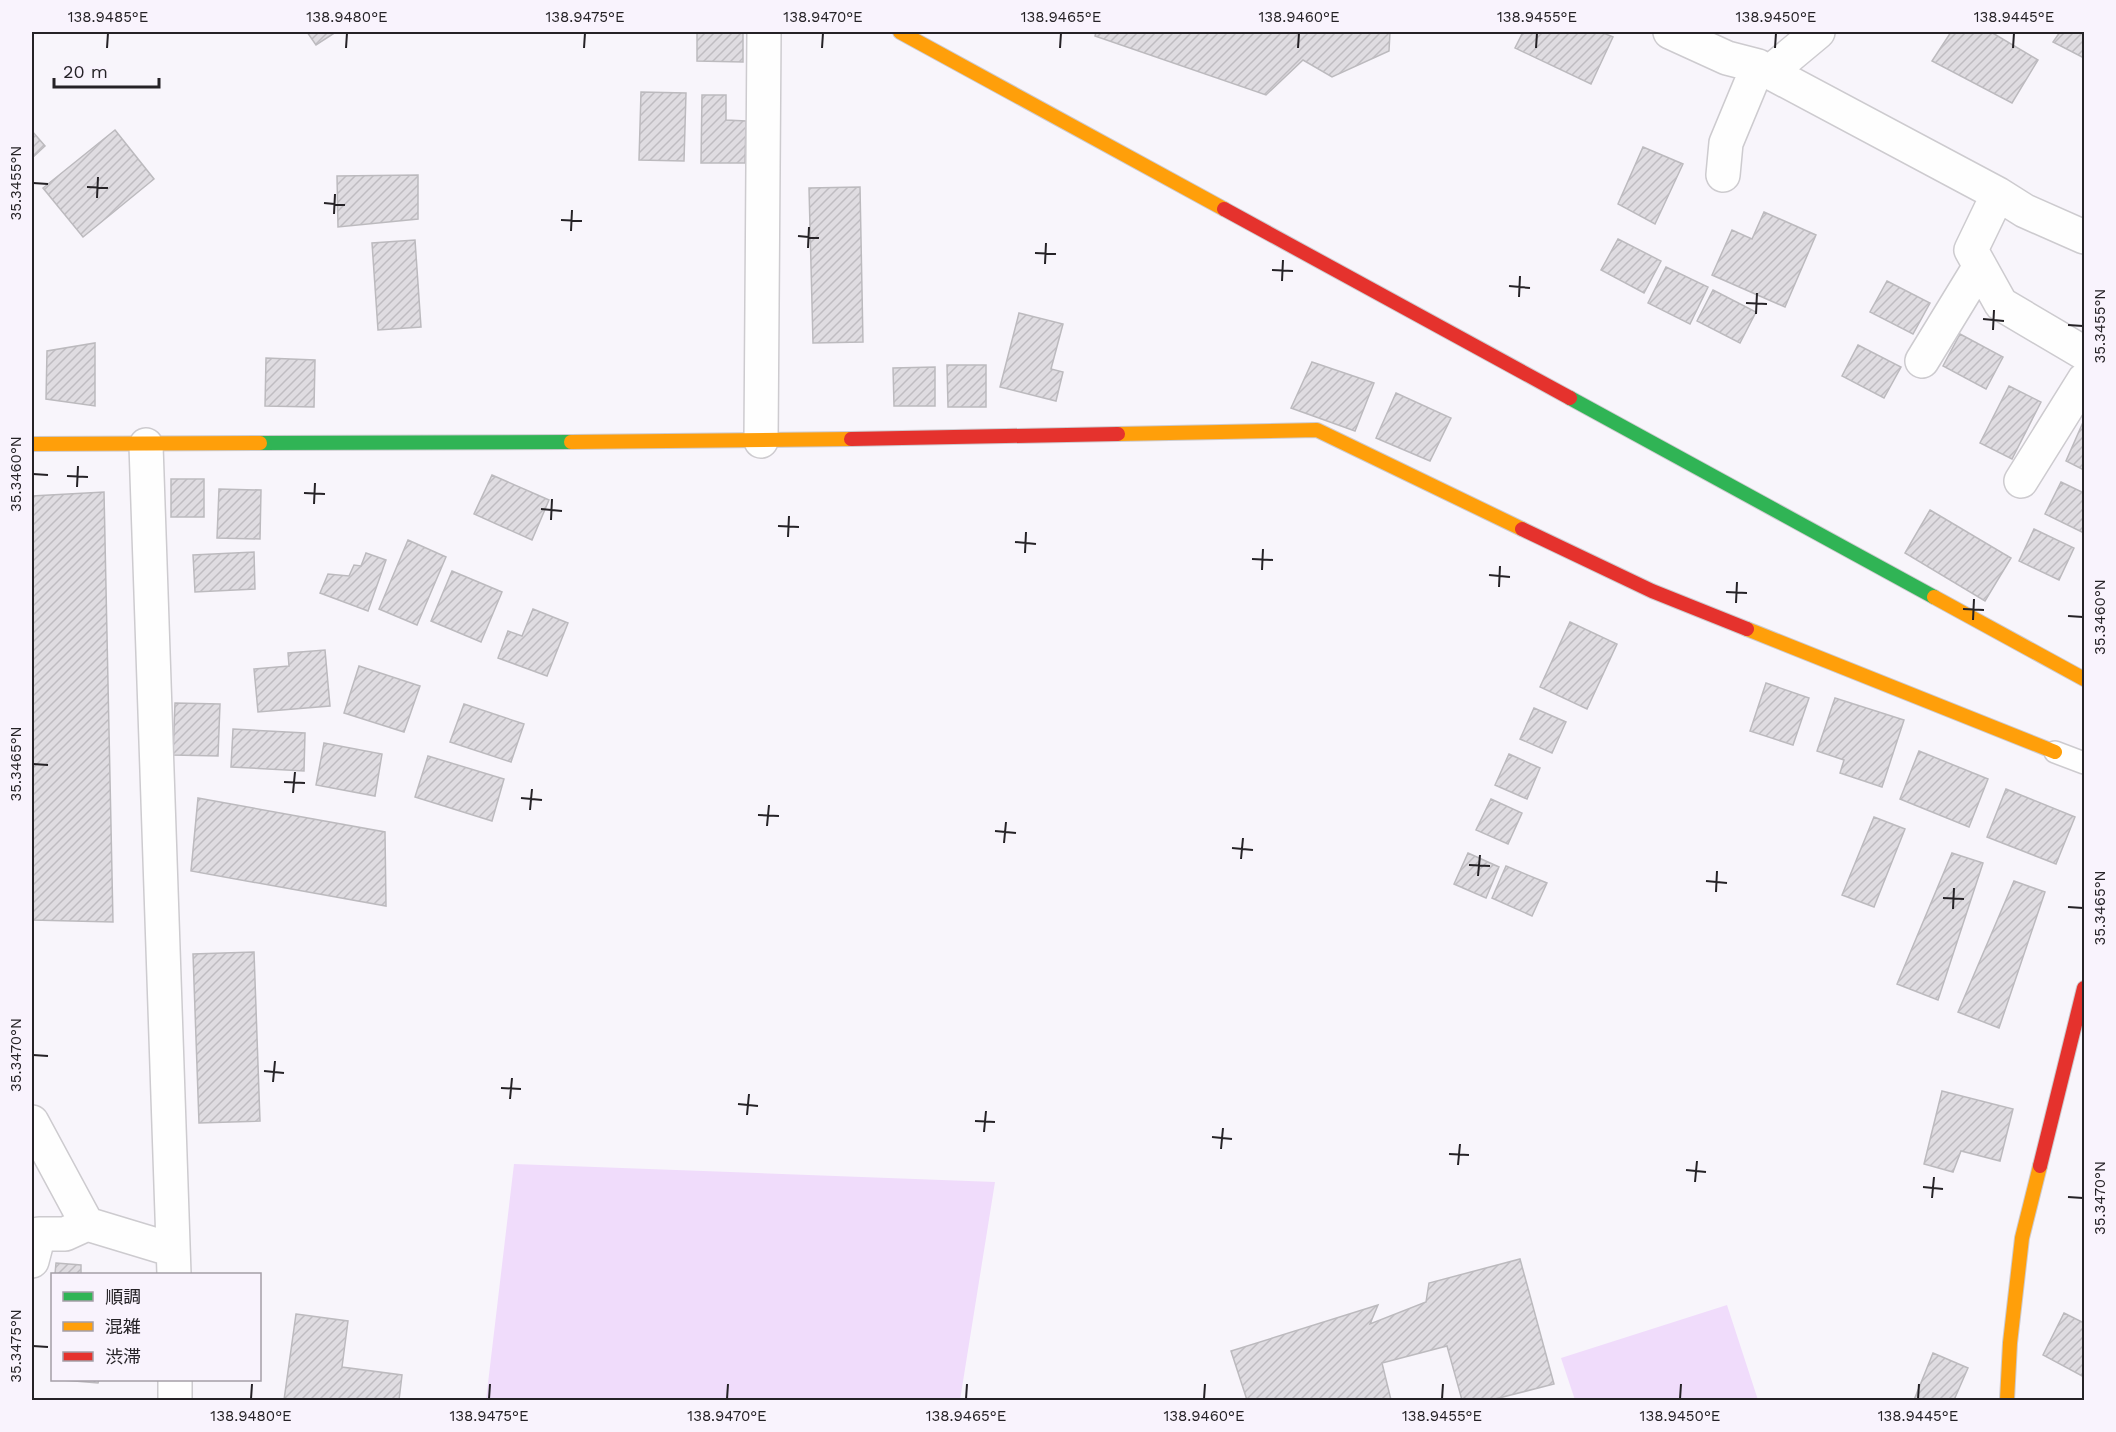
<svg xmlns="http://www.w3.org/2000/svg" width="2116" height="1432" font-family="'Work Sans','Noto Sans JP',sans-serif">
  <defs>
    <pattern id="building-hatch" width="6" height="6" patternUnits="userSpaceOnUse" patternTransform="scale(1.5)"><rect width="6" height="6" fill="#dfdce1"/><path d="M-1 1l2-2M0 6l6-6M5 7l2-2" fill="none" stroke="#bfbcc1"/></pattern>
  </defs>
  <rect width="100%" height="100%" fill="#f8f5fb"/>
  <!-- park -->
  <path fill="#f0dcfb" d="M514,1164l481,18 -35,218h-474z
    M1727,1305l31,95h-183l-14,-42z"/>
  <!-- building -->
  <path fill="url(#building-hatch)" stroke="#bcbabe" stroke-width="1.5" d="M307,32h29l-20,13z
    M697,32h46v30l-46,-1z
    M1096,32h294l-1,19 -57,26 -29,-17 -37,35 -171,-59z
    M1523,32h78l12,5 -22,47 -76,-36z
    M1951,32h40l47,28 -26,43 -80,-42z
    M2060,32h24v26l-31,-16z
    M641,92l45,1 -2,68 -45,-1z
    M702,95h24v25l20,1 -1,42h-44z
    M115,130l39,49 -71,58 -40,-49z
    M32,131l13,15 -13,12z
    M1643,147l40,17 -28,60 -37,-20z
    M418,175v44l-80,8 -1,-51z
    M860,187l3,155 -50,1 -4,-155z
    M1764,212l52,23 -31,72 -73,-32 20,-45 20,9z
    M1618,239l43,22 -17,32 -43,-23z
    M415,240l6,87 -43,3 -6,-87z
    M1666,267l42,20 -18,37 -42,-21z
    M1887,281l43,22 -17,31 -43,-22z
    M1713,290l43,22 -16,31 -43,-22z
    M1019,313l44,11 -12,45 12,3 -7,29 -56,-14z
    M1960,334l43,23 -17,32 -43,-23z
    M95,343v63l-49,-7 1,-48z
    M1858,345l43,22 -17,31 -42,-22z
    M266,358l49,2 -1,47 -49,-1z
    M1312,362l62,21 -19,48 -64,-23z
    M947,365h39v42h-38z
    M935,367v39h-41l-1,-38z
    M2009,386l32,16 -29,57 -32,-16z
    M1396,393l55,25 -21,43 -54,-23z
    M2084,420v50l-18,-9z
    M492,475l57,25 -17,40 -58,-26z
    M171,479h33v38h-33z
    M2061,482l23,11v40l-39,-19z
    M219,489l42,1 -1,49 -43,-1z
    M104,492l9,430 -81,-2v-424z
    M1930,510l81,48 -26,43 -80,-48z
    M2034,529l40,19 -15,32 -40,-19z
    M408,540l38,17 -29,68 -38,-16z
    M254,552l1,37 -60,3 -2,-37z
    M366,553l20,7 -18,51 -48,-18 8,-19 21,2 5,-11 7,1z
    M452,571l50,21 -21,50 -50,-21z
    M533,609l35,14 -21,53 -49,-18 10,-27 14,5z
    M1570,622l47,22 -30,65 -47,-22z
    M325,650l5,56 -72,6 -4,-43 35,-3 -1,-13z
    M359,666l61,20 -16,46 -60,-19z
    M1766,683l43,15 -16,47 -43,-14z
    M1835,698l69,22 -22,67 -42,-14 4,-13 -27,-9z
    M175,703l45,1 -2,52 -45,-1z
    M464,704l60,20 -13,38 -61,-20z
    M1534,708l32,14 -14,31 -32,-14z
    M233,729l72,4 -1,38 -73,-4z
    M324,743l58,11 -7,42 -59,-11z
    M1919,751l69,28 -19,48 -69,-28z
    M1509,754l31,14 -13,31 -32,-14z
    M428,756l76,23 -12,42 -77,-24z
    M2006,789l69,28 -19,47 -69,-27z
    M198,798l187,34 1,74 -195,-35z
    M1491,799l31,14 -14,31 -32,-14z
    M1874,817l31,12 -31,78 -32,-12z
    M1468,853l31,14 -13,31 -32,-14z
    M1952,853l31,10 -45,137 -41,-16z
    M1506,866l41,17 -15,33 -40,-18z
    M2014,881l31,11 -46,136 -41,-16z
    M254,952l6,169 -61,2 -6,-169z
    M1942,1091l71,18 -13,52 -39,-10 -8,21 -29,-8z
    M1520,1259l34,125 -63,16h-29l-15,-54 -65,17 9,37h-144l-16,-49 147,-46 -8,19 56,-22 3,-19z
    M56,1263l25,2v9h-26z
    M2064,1313l20,10v54l-41,-22z
    M296,1314l52,7 -6,46 60,8 -3,25h-115z
    M1933,1353l35,15 -14,32h-40z
    M62,1380h37l-1,3z"/>
  <g fill="none" stroke-linecap="round" stroke-linejoin="round">
    <defs>
      <path id="lane" d="M2055,752l29,11"/>
      <path id="street" d="M1670,32l57,26 31,8 240,128 27,17 59,26
        M1770,72l48,-40
        M1723,175l3,-32 32,-77
        M1998,194l-27,56 30,54 83,49
        M1922,361l58,-95
        M761,441l3,-409
        M146,445l28,829
        M2021,481l63,-101
        M32,1122l55,102
        M32,1261l7,-27h26l22,-10 86,26
        M175,1380v20"/>
      <path id="fast" d="M1570,398l364,199
        M260,443l311,-1"/>
      <path id="slow" d="M900,32l324,177
        M1118,434l199,-4 205,99
        M571,442l280,-3
        M32,444l228,-1
        M1934,597l150,82
        M1747,629l308,123
        M2007,1400l3,-57 12,-105 18,-72"/>
      <path id="jam" d="M1224,209l346,189
        M851,439l267,-5
        M1522,529l130,62 95,38
        M2040,1166l44,-178"/>
    </defs>
    <!-- lane casing -->
    <use href="#lane" stroke="#cdcbcf" stroke-width="24"/>
    <!-- street casing -->
    <use href="#street" stroke="#cdcbcf" stroke-width="36"/>
    <!-- fast casing -->
    <use href="#fast" stroke="#cdcbcf" stroke-width="16"/>
    <!-- slow casing -->
    <use href="#slow" stroke="#cdcbcf" stroke-width="16"/>
    <!-- jam casing -->
    <use href="#jam" stroke="#cdcbcf" stroke-width="16"/>
    <!-- lane -->
    <use href="#lane" stroke="#fefefe" stroke-width="21"/>
    <!-- street -->
    <use href="#street" stroke="#fefefe" stroke-width="33"/>
    <!-- fast -->
    <use href="#fast" stroke="#30b455" stroke-width="14"/>
    <!-- slow -->
    <use href="#slow" stroke="#ff9f0a" stroke-width="14"/>
    <!-- jam -->
    <use href="#jam" stroke="#e5322d" stroke-width="14"/>
  </g>
  <!-- ticks -->
  <path fill="none" stroke="#252226" stroke-width="2" d="M107,48l1,-15M346,48l1,-15M584,48l1,-15M822,48l1,-15M1060,48l1,-15M1298,48l1,-15M1536,48l1,-15M1775,48l1,-15M2013,48l1,-15M33,183l15,1M87,187l21,1M97,198l1,-21M324,203l21,2M334,214l1,-20M561,220l21,1M571,231l1,-21M798,236l21,2M808,248l1,-21M1035,253l21,1M1045,264l1,-21M1272,270l21,1M1282,281l1,-21M1509,286l21,2M1519,297l1,-21M1746,303l21,1M1756,314l1,-21M1983,319l21,2M2068,325l15,1M1993,330l1,-20M33,474l15,1M67,476l21,1M77,487l1,-21M304,493l21,1M314,504l1,-21M541,509l21,2M551,520l1,-21M778,526l21,1M788,537l1,-21M1015,542l21,2M1025,553l1,-21M1252,559l21,1M1262,570l1,-21M1489,575l21,2M1499,587l1,-21M1726,592l21,1M1736,603l1,-21M1963,609l21,1M2068,616l15,1M1973,620l1,-21M33,764l15,1M284,782l21,1M293,793l2,-21M521,798l21,2M530,810l2,-21M758,815l21,1M767,826l2,-21M995,831l21,2M1004,843l2,-21M1232,848l21,2M1241,859l2,-21M1469,865l21,1M1478,876l2,-21M1706,881l21,2M1716,892l1,-21M1943,898l21,1M2068,907l15,1M1953,909l1,-21M33,1055l15,1M264,1071l20,2M273,1082l2,-21M501,1088l20,1M510,1099l2,-21M738,1104l20,2M747,1115l2,-21M975,1121l20,1M984,1132l2,-21M1212,1137l20,2M1221,1149l2,-21M1449,1154l20,1M1458,1165l2,-21M1686,1170l20,2M1695,1182l2,-21M1923,1187l20,2M2068,1197l15,1M1932,1198l2,-21M33,1346l15,1M251,1399l1,-15M489,1399l1,-15M727,1399l1,-15M966,1399l1,-15M1204,1399l1,-15M1442,1399l1,-15M1680,1399l1,-15M1918,1399l1,-15"/>
  <!-- border -->
  <rect width="2116" height="1432" fill="none" stroke="#f9f3fd" stroke-width="66"/>
  <!-- legend -->
  <rect x="51" y="1273" width="210" height="108" fill="#f9f3fd" stroke="#a49fa7" stroke-width="1.5"/>
  <rect x="63" y="1292" width="30" height="9" fill="#30b455" stroke="#a49fa7" stroke-width="1.5"/>
  <text x="105" y="1303" font-size="18" fill="#252226">順調</text>
  <rect x="63" y="1322" width="30" height="9" fill="#ff9f0a" stroke="#a49fa7" stroke-width="1.5"/>
  <text x="105" y="1333" font-size="18" fill="#252226">混雑</text>
  <rect x="63" y="1352" width="30" height="9" fill="#e5322d" stroke="#a49fa7" stroke-width="1.5"/>
  <text x="105" y="1363" font-size="18" fill="#252226">渋滞</text>
  <!-- scale -->
  <path d="M54 78v9h105v-9" fill="none" stroke="#252226" stroke-width="3"/>
  <text x="63" y="78" font-size="18" fill="#252226" stroke="#f9f3fd" stroke-width="4.5" paint-order="stroke">20 m</text>
  <rect x="33" y="33" width="2050" height="1366" fill="none" stroke="#252226" stroke-width="2"/>
  <g font-size="15" text-anchor="middle" fill="#252226">
    <text x="108" y="22">138.9485°E</text>
    <text x="347" y="22">138.9480°E</text>
    <text x="585" y="22">138.9475°E</text>
    <text x="823" y="22">138.9470°E</text>
    <text x="1061" y="22">138.9465°E</text>
    <text x="1299" y="22">138.9460°E</text>
    <text x="1537" y="22">138.9455°E</text>
    <text x="1776" y="22">138.9450°E</text>
    <text x="2014" y="22">138.9445°E</text>
    <text transform="translate(16 183) rotate(-90)" y="5">35.3455°N</text>
    <text transform="translate(2100 326) rotate(-90)" y="5">35.3455°N</text>
    <text transform="translate(16 474) rotate(-90)" y="5">35.3460°N</text>
    <text transform="translate(2100 617) rotate(-90)" y="5">35.3460°N</text>
    <text transform="translate(16 764) rotate(-90)" y="5">35.3465°N</text>
    <text transform="translate(2100 908) rotate(-90)" y="5">35.3465°N</text>
    <text transform="translate(16 1055) rotate(-90)" y="5">35.3470°N</text>
    <text transform="translate(2100 1198) rotate(-90)" y="5">35.3470°N</text>
    <text transform="translate(16 1346) rotate(-90)" y="5">35.3475°N</text>
    <text x="251" y="1421">138.9480°E</text>
    <text x="489" y="1421">138.9475°E</text>
    <text x="727" y="1421">138.9470°E</text>
    <text x="966" y="1421">138.9465°E</text>
    <text x="1204" y="1421">138.9460°E</text>
    <text x="1442" y="1421">138.9455°E</text>
    <text x="1680" y="1421">138.9450°E</text>
    <text x="1918" y="1421">138.9445°E</text>
  </g>
</svg>
